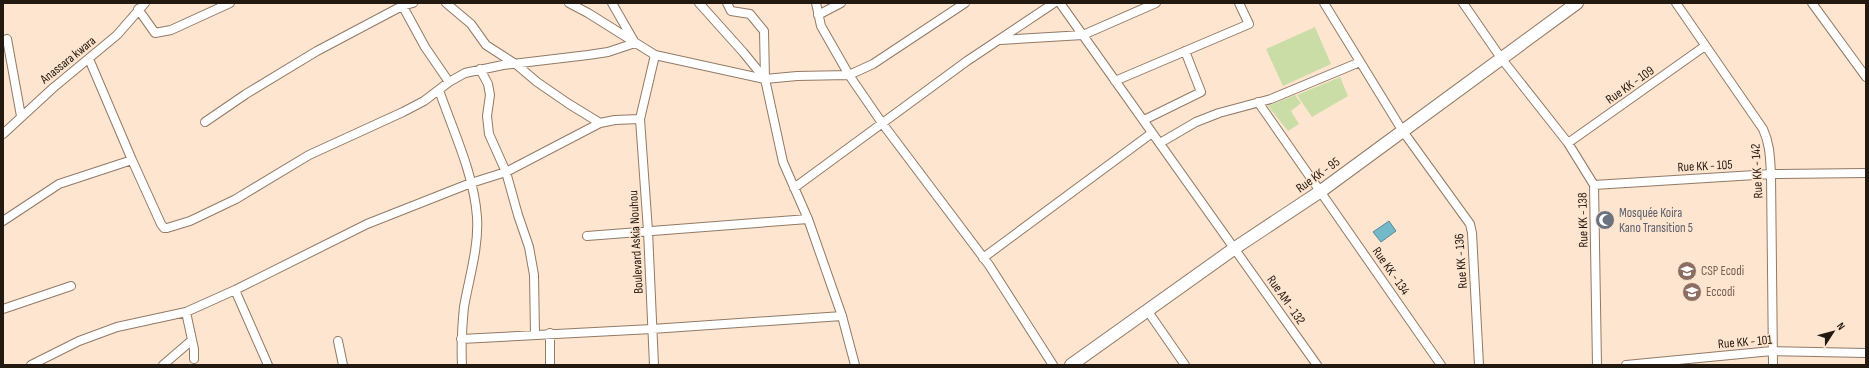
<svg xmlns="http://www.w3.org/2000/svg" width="1869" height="368" font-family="'Sofia Sans Condensed',sans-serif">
  <rect width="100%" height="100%" fill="#fee5cf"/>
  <!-- green -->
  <path fill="#cbdda7" d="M1315,27l16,37 -48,22 -17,-37z
    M1340,77l8,19 -36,21 -15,-22z
    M1295,95l6,8 -10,8 8,13 -11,7 -20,-25z"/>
  <!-- water -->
  <path fill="#73b9c9" stroke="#5b8992" d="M1389,221l7,10 -15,11 -8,-10z"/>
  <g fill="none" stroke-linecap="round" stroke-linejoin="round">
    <defs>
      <path id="street" d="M401,3l24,44 24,35
        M446,3l25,21 15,21 31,20 20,17 32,22 31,19
        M569,3l19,10 67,42
        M699,3l44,49 22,27
        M727,3l4,8 19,3 14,17 1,48
        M816,3l5,23 28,49 24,-11 92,-61
        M1060,3l257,362
        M1324,3l78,127 68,94 2,9 7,132
        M1463,3l38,55 67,85 26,42 3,180
        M1676,3l87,126c7,15 7,29 8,45l2,191
        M1812,3l54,74
        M138,9l17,24 16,-3 59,-27
        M818,15l23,-12
        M7,39l14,77
        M1000,40l83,-5 73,-32
        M89,59l43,101 29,64 3,4h3l23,-7 46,-22 73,-44 94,-43 21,-11 25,-19 16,-9 38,-8 85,-10 20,-3 27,-9 -23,-40
        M480,69l8,15 2,11 -3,21 2,18 17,38 12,43 11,32 5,28 1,59
        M765,79l32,-3 52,-1 33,48 107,142 64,100
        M1115,81l134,-57 -10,-21
        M439,90c14,41 35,84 38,127 2,30 -8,61 -13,90 -2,20 -3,39 -2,58
        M1258,102l183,263
        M1144,120l57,-28 -16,-41
        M205,122l41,-28 71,-43 85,-45 11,-3
        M3,134l50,-46 64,-53 28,-32
        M1160,143l36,-21 23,-9 52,-14 89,-37
        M1568,143l137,-97
        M1594,185l177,-11 95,-1
        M794,188l173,-127 87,-58
        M3,221l56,-37 73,-24
        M587,236l221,-17
        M983,258l169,-125
        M235,290l33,75
        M3,309l68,-23
        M1147,310l38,55
        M186,312l8,37v10
        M550,333v32
        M461,339l191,-10 190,-13
        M338,341l5,24
        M31,365l48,-24 38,-14 69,-15 49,-22 132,-66 104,-41 35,-11 94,-49 15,-3 25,-1
        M163,365l29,-25
        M654,365l-6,-134 -8,-112 15,-64 110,24 18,83 25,57 34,97 13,49
        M1626,365l146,-14 94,2"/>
      <path id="secondary" d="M1071,365l164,-117 86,-57 256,-188"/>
    </defs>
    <!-- street casing -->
    <use href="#street" stroke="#917a66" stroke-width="10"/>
    <!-- secondary casing -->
    <use href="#secondary" stroke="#917a66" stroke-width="14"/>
    <!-- street -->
    <use href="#street" stroke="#fff" stroke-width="8"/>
    <!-- secondary -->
    <use href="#secondary" stroke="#fff" stroke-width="12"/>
  </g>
  <!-- icons -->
  <defs>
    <symbol id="mosque-disc" viewBox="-11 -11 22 22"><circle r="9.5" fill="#6b7280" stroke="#fee5cf"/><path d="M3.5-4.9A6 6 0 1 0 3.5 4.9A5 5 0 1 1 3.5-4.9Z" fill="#fff"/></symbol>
    <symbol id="school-disc" viewBox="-11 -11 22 22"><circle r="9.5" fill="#8d6e63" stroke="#fee5cf"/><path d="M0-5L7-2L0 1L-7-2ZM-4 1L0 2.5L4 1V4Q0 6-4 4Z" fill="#fff"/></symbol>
  </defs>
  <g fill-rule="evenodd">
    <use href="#mosque-disc" x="1594" y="209" width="22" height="22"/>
    <use href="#school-disc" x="1676" y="260" width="22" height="22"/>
    <use href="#school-disc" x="1681" y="281" width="22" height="22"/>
  </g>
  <g text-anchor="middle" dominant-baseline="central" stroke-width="3" stroke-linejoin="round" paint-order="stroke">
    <!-- street labels -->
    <g font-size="13" fill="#221911" stroke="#fee5cf">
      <text transform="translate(68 60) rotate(-39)">Anassara kwara</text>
      <text transform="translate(1630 85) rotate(-35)">Rue KK - 109</text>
      <text transform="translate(1705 166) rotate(-3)">Rue KK - 105</text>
      <text transform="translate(1757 171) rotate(-93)">Rue KK - 142</text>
      <text transform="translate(1318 175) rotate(-36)">Rue KK - 95</text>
      <text transform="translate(1583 220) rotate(-91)">Rue KK - 138</text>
      <text transform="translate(636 242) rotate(-93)">Boulevard Askia Nouhou</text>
      <text transform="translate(1461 261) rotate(-94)">Rue KK - 136</text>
      <text transform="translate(1391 271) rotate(55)">Rue KK - 134</text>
      <text transform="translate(1286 300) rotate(55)">Rue AM - 132</text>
      <text transform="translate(1745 342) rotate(-5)">Rue KK - 101</text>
    </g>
    <!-- worship labels -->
    <g font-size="13" fill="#5b616d" stroke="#fee5cf" text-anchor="start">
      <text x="1619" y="213">Mosquée Koira<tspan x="1619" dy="15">Kano Transition 5</tspan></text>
    </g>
    <!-- education labels -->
    <g font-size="13" fill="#785e54" stroke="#fee5cf" text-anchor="start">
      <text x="1701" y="271">CSP Ecodi</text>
      <text x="1706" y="292">Eccodi</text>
    </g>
  </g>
  <!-- border -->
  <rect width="1869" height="368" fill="none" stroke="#221911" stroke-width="8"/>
  <!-- north arrow -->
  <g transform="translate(1833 332) rotate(54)" stroke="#fee5cf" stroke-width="3" paint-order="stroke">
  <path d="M0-3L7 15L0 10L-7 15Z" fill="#221911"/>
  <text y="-6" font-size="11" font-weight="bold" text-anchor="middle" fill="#221911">N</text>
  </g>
</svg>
